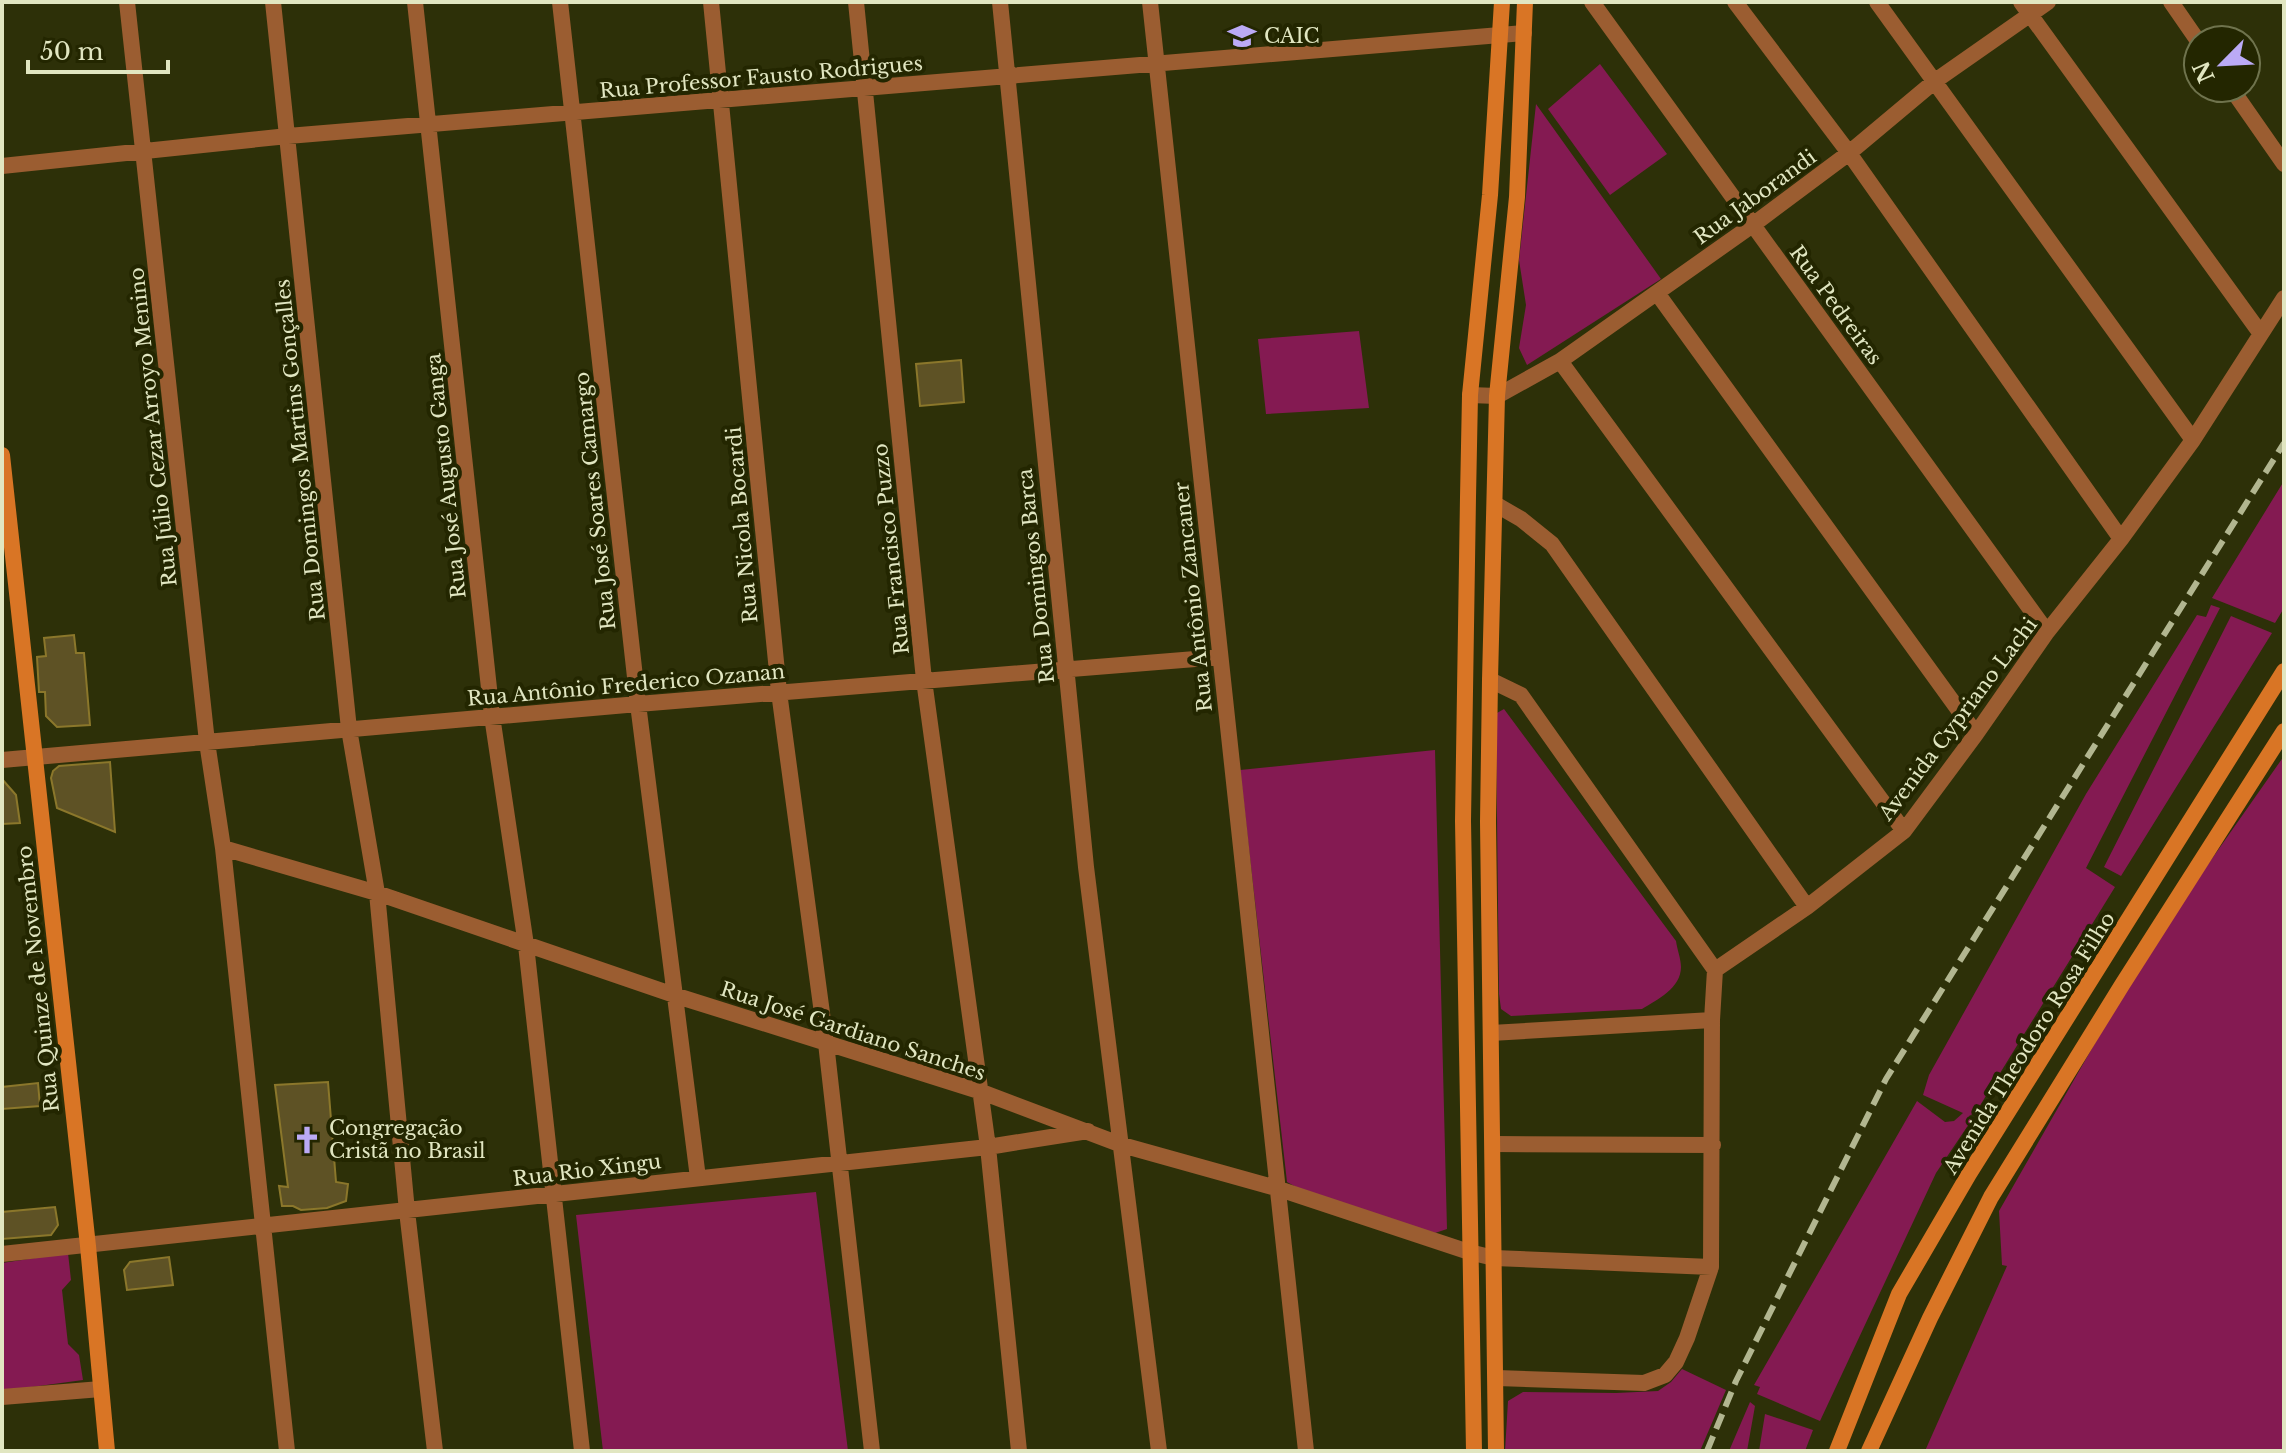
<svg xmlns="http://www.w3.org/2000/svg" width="2286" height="1453" font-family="'Libre Baskerville',serif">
  <rect width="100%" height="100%" fill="#2d3008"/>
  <!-- green -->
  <path fill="#841a52" d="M1600,64l67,90 -57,41 -62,-86z
    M1536,104l125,175 -134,86 -8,-17 7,-43 -7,-45z
    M1359,331l10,77 -103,6 -8,-75z
    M2284,481v127l-9,15 -63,-25z
    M2211,605l9,3 -134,260 29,19 -139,225 -7,4 2,5 -35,52 -116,248 -63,-27 3,-7 -6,-2 163,-284 28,21 9,-1 9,-8 -40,-18 6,-20 157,-281 111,-179 9,2z
    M2231,616l41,17 -151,243 -17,-9z
    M1504,709l172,232c1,8 5,18 5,26 0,21 -24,33 -39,42l-131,7 -10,-7 -2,-15 -3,-269 1,-12z
    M1435,750l12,479 -12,4 -130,-41 -18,-10 -47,-412z
    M2284,756v695h-359l82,-185 -5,-1 -3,-54 151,-264z
    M816,1192l32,259h-245l-27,-236z
    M68,1253l3,27 -9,10 6,54 11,11 4,25 -81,11v-128z
    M1682,1369l44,21 -26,61h-195l3,-50 15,-9 93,1 42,-2 13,-9z
    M1750,1402l5,4 -8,45h-18z
    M1765,1414l48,16 -8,21h-46z"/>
  <!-- building -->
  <path fill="#5e5225" stroke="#8b772b" stroke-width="2" d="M961,360l3,42 -44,4 -4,-42z
    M74,635l2,18h8l6,72 -33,2 -11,-11 -1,-24h-6l-2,-35 9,-1 -2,-18z
    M110,762l5,70 -58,-24 -6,-30 2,-7 6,-5z
    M2,779l14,16 4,28 -18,1z
    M328,1082l8,100 12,2 -2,17 -19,7 -26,2 -8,-4h-11l-3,-20 9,1 -13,-102z
    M38,1083l2,23 -38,3v-22z
    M55,1207l3,18 -7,10 -49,4v-27z
    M169,1257l4,28 -46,5 -3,-20 6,-8z"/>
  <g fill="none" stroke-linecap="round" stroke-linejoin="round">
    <!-- street -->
    <path stroke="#9b5d31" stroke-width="16" d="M127,2l80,740 16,106 64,603
      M273,2l76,727 28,164 30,318 28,240
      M415,2l77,714 34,229 56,506
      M560,2l78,702 60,474
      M711,2l68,690 47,351 46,408
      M856,2l68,678 64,467 31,304
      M1000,2l86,865 73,584
      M1150,2l156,1449
      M1592,2l455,630
      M1735,2l114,151 272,386
      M1877,2l316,438
      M2021,2l240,332
      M2171,2l27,39
      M2231,88l53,76
      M2,166l286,-30 1236,-103
      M1657,293l319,441
      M1560,361l344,470
      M1470,395l27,1 63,-35 194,-137 95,-71 86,-72 113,-79
      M1495,504l26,15 31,25 255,363
      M1490,680l31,15 194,275
      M2,760l636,-56 582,-47
      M223,848l154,45 300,103 302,95 143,54 154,43 193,64 25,6 217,9
      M1491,1033l221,-13
      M1494,1144l219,1
      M2,1254l986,-107 100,-16
      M1497,1378l147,5 21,-8 11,-13 11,-24 24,-71 1,-247 3,-50 92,-63 97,-76 72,-97 71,-102 74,-93 72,-99 91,-142
      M2,1397l99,-8"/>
    <!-- secondary -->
    <path stroke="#d97525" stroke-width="16" d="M2,455l86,791 19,205
      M1474,1451l-11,-630 5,-324 2,-102 20,-200 12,-193
      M1496,1451l-8,-629 2,-142 7,-284 20,-199 8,-195
      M1837,1451l62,-157 70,-120 315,-503
      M1869,1451l61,-133 61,-121 131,-212 162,-254"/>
    <!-- rail -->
    <path stroke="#b2b690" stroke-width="6" stroke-dasharray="16 8" stroke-linecap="butt" d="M1707,1451l29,-70 150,-302 398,-636"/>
  </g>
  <!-- icons -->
  <defs>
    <symbol id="school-bare" viewBox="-9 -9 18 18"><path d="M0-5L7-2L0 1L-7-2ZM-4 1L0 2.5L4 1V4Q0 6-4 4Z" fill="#bbaaf6" stroke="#232600" stroke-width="2.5" paint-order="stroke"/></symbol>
    <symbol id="church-bare" viewBox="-9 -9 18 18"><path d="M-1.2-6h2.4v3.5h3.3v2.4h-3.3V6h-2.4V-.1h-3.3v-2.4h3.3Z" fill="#bbaaf6" stroke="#232600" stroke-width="2.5" paint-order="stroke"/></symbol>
  </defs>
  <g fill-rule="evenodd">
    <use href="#school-bare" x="1222" y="16" width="40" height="40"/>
    <use href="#church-bare" x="287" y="1120" width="40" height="40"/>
  </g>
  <g text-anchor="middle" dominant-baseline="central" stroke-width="8" stroke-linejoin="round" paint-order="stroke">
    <!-- poi labels -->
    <g font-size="20" fill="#e1e6c1" stroke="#232600" text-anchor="start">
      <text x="1264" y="36">CAIC</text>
      <text x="329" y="1128">Congregação<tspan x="329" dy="23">Cristã no Brasil</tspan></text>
    </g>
    <!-- street labels -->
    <g font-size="20" fill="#e1e6c1" stroke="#232600">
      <text transform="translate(761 77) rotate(-5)">Rua Professor Fausto Rodrigues</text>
      <text transform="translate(1755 197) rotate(-36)">Rua Jaborandi</text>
      <text transform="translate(1836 305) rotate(54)">Rua Pedreiras</text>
      <text transform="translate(153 427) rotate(-96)">Rua Júlio Cezar Arroyo Menino</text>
      <text transform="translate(300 450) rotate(-96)">Rua Domingos Martins Gonçalles</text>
      <text transform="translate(446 476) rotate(-96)">Rua José Augusto Ganga</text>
      <text transform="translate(595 501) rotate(-96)">Rua José Soares Camargo</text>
      <text transform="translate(742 525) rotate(-95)">Rua Nicola Bocardi</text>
      <text transform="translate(891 549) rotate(-96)">Rua Francisco Puzzo</text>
      <text transform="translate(1036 576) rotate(-96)">Rua Domingos Barca</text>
      <text transform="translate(1193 597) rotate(-96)">Rua Antônio Zancaner</text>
      <text transform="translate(626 685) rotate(-5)">Rua Antônio Frederico Ozanan</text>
      <text transform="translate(1958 719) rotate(-53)">Avenida Cypriano Lachi</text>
      <text transform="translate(38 979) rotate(-96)">Rua Quinze de Novembro</text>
      <text transform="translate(853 1031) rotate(18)">Rua José Gardiano Sanches</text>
      <text transform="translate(2029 1043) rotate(-58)">Avenida Theodoro Rosa Filho</text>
      <text transform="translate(587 1170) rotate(-7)">Rua Rio Xingu</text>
    </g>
  </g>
  <!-- border -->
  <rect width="2286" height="1453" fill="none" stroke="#e1e6c1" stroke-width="8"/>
  <!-- north arrow -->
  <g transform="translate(2222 64) rotate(246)"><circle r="38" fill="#232600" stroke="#6f734d" stroke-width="2"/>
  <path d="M0-6L14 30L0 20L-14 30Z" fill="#bbaaf6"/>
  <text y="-12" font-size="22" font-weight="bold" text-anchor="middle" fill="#e1e6c1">N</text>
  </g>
  <!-- scale -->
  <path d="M28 60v12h140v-12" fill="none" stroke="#e1e6c1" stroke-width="4"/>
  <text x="40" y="60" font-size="24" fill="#e1e6c1" stroke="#232600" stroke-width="6" paint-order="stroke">50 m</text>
</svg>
